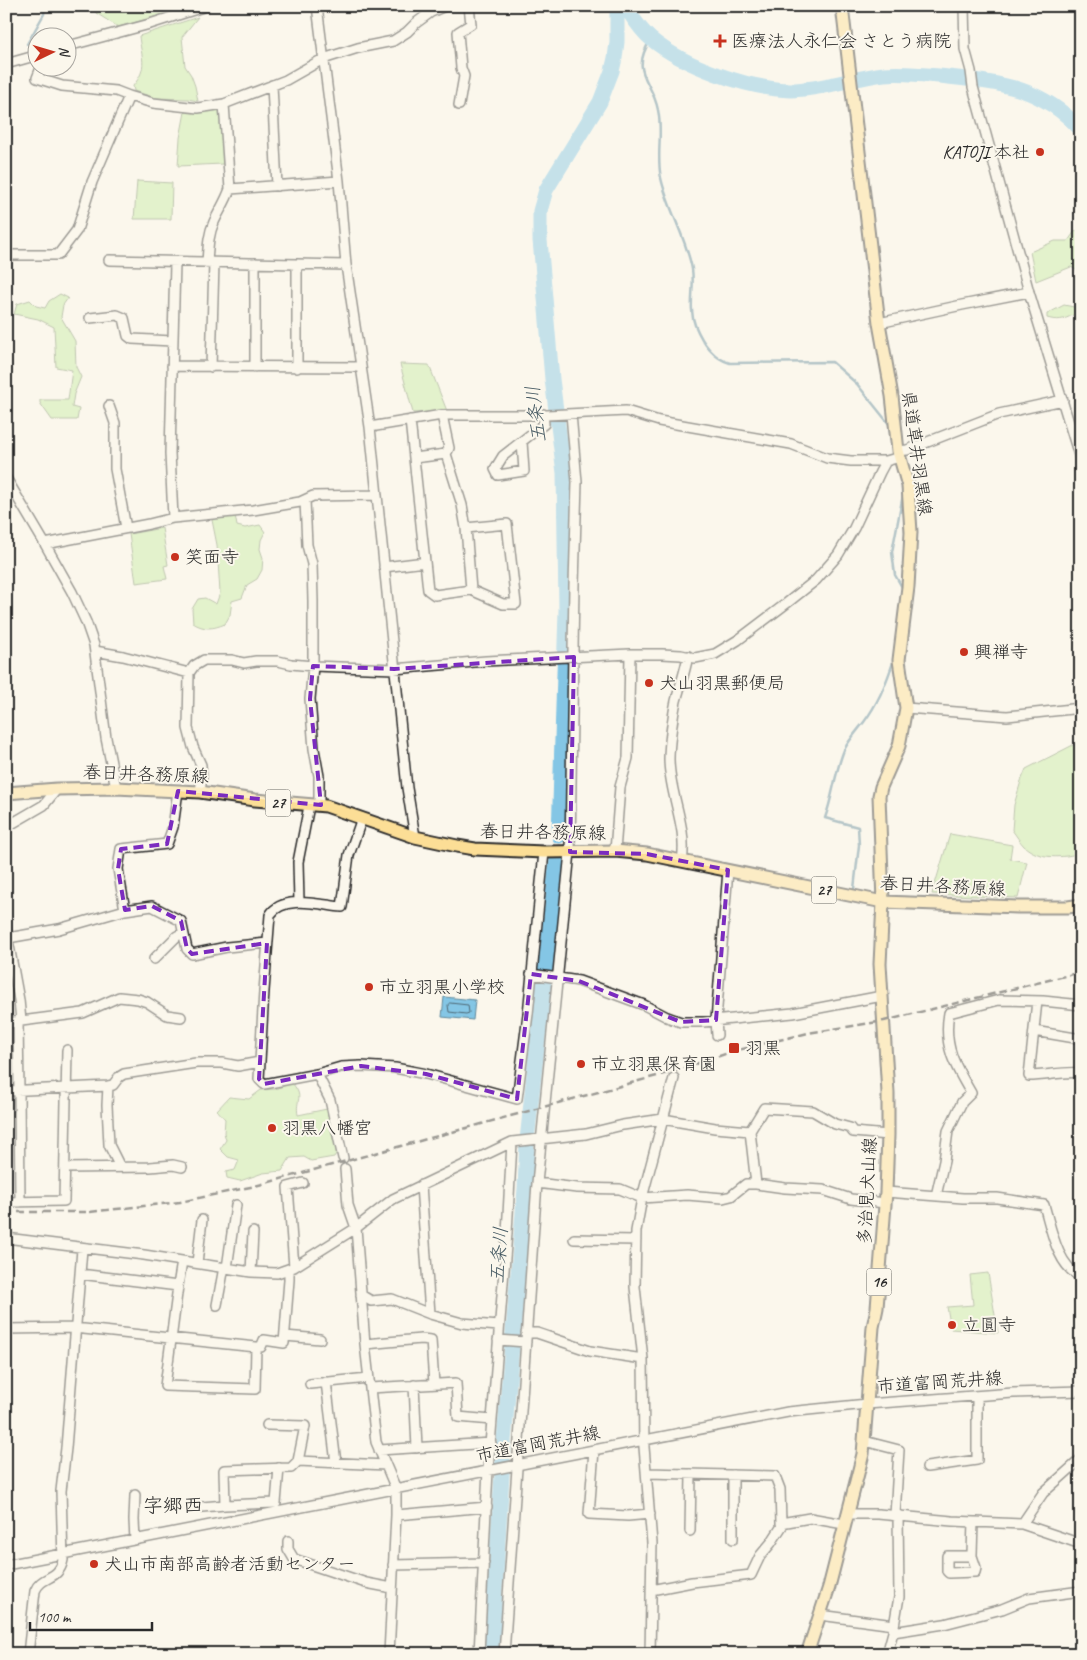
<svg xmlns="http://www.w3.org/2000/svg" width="1087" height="1660" font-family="Caveat,'Klee One',sans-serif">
  <rect width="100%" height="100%" fill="#fbf7ec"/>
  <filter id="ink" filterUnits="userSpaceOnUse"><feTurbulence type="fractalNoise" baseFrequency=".02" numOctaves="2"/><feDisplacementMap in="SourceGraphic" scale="10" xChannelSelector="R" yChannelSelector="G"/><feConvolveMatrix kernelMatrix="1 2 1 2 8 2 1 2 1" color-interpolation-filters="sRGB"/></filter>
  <g filter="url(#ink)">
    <!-- green -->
    <path fill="#c5eaa4" stroke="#788a68" d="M94,6h90l-5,4 -61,17 -22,-14z
      M198,17l-16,20 3,29 6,9 4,11 3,15 -10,-2 -32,-1 -22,-7 -1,-5c16,-19 8,-29 6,-50z
      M221,108l2,56 -45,2 2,-28 5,-26z
      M137,181l35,2 -1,36h-37z
      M1081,230v43l-10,-6 -35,14 -6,-29 25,-11h13l7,-10z
      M60,294l8,4 -5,7 -2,12 14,24 1,26 5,10 -7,17 -2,13 7,2 -2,11h-25l-12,-17v-3h28l4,-30 -16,-3 -2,-40 -16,-8 -24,-5 3,-10 13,-4 6,6 9,2 4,-7z
      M1081,296v24l-8,-5c-10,5 -15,6 -26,3v-4l17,-9 10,2 3,-10z
      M400,364l29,1 18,46 -34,2z
      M218,515h17l2,11 8,2 15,-3 5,7 -4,8 -1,9 3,9 -1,12 -5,9 -10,6 -5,13 -10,3 -2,14 -5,9c-12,5 -21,6 -32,-1l-1,-14 6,-10 7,-1 11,6 4,-11 -3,-48 -5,-25z
      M162,528l6,37 -4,1 3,13 -31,4 -7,-49z
      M1073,745h8v108c-18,5 -42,7 -57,-7 -4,-4 -8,-11 -12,-16l2,-25 7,-24 5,-12z
      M950,834l62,11 -2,14 17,3 -9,36 -86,-4z
      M292,1083c13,15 3,16 6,32l29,-6 6,15 6,25 -5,8 -23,4 -7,-4 -14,1 -8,13 -19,2 -23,8 -13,-3 -1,-6 9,-2 4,-10 -11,-3 -8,-8 6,-9 -2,-7 1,-14 -8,-9 12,-13 20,2 12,-9 14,-1z
      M988,1273l10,60 -47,-4 -4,-22 26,-2 -3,-30z"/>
    <!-- water -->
    <path fill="#84c6e5" stroke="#60889b" d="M444,997l31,3 -2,20 -31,-3z"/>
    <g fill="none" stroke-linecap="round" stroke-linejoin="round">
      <!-- shore -->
      <path stroke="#4f6975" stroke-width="1" d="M450,1003l18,2 1,8 -3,1 -17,-2 -1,-7z"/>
      <!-- stream -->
      <path stroke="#60889b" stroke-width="2.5" d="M651,39c-22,34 1,40 7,71 5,23 -2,46 3,68 7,31 25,59 31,91 3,18 -4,38 3,56 7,17 17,33 35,38l102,-1 25,22 32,40 1,9
        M27,44l17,-30 1,-8
        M902,488l1,7 -11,57 3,23 8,14
        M854,889l5,-44 -1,-18 -33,-9c8,-22 10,-46 19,-68 5,-10 13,-19 20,-28 15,-20 23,-40 30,-63"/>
      <!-- river -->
      <path stroke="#84c6e5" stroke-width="15" d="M625,6c8,12 15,24 26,33 33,27 97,50 140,51 28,0 63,-12 93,-16 20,-2 43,1 64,3 53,6 94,10 133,53
        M559,836l7,-226 -2,-137 -12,-94 -12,-139v-29l6,-21 54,-88 12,-31 3,-13 2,-16v-36
        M491,1654l13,-212 21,-254 2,-48 30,-280"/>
      <defs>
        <path id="minor" d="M317,6l22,175 7,84 24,162 37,361 8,49
          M964,6l1,43 6,22 2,16 56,205 52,170
          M68,46l82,-22 56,-18
          M6,64l32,-9
          M41,68l-4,10 25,8 54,5 13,5
          M272,85l5,101
          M459,105l5,-29 -3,-8 -3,-36 13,-8 -2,-18
          M230,189l109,-8
          M6,255h52l19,-25 15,-48 37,-86 24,7 45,5 26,-4 62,-24 37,-21 35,-11 35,-7 14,-9 9,-9 15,-11 14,-6
          M109,260l237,5
          M207,263c1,-14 1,-28 7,-41 5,-11 12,-21 16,-33l-6,-85
          M255,263v104
          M297,265v103
          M90,318l27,-3 7,3 4,18 4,3 41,2
          M879,323l83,-18 67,-13
          M172,366l189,1
          M211,367l3,-104
          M109,406l6,17v46l11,59
          M442,415l7,33 -3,6
          M410,420l4,38
          M370,427l72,-12h105l79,-4 33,10 132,23 36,14 24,3h35l14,-4
          M522,442l2,29 -26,4 -3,-6 8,-13 41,-32 -1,-10
          M898,451l9,-1 92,-36 64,-14
          M6,478l39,66 27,48 14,30 8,23 12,93 10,50
          M305,500l2,45 5,19 1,37v65l-3,33 4,50 5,27v29
          M173,518l-3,-65 5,-190
          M466,528l41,-4 9,80h-13l-32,-14 -5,-62 -4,-23 -16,-51 -32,4 14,132 7,5 36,-5
          M45,544l104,-20 24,-6 80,-8 47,-8 13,-6 63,-1
          M384,567l41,-5
          M95,651l28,5 66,17 5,-7 10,-6h28l12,3 12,-2h22l13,3 22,2 81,3 92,-8 144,-7h32l19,1 14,3 20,-4 23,-14 49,-37 29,-23 22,-25 16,-27 26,-56 6,-11
          M189,673l-1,55 5,19 8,18 1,12 -2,15
          M906,708l101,8 74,-8
          M362,818l-13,37 -7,52c-21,-2 -59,-13 -72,8l-6,76 -5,88 5,5 53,-10 24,-7 20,-1 34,2 31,6 91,25 11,-85 16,-162
          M6,827l38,-22 13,-16
          M615,851l5,-64 8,-29 2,-104
          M682,861c6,-34 -13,-67 -13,-102 0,-15 4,-44 7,-58 4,-15 9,-29 12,-45
          M299,902l-1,-40 11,-56
          M125,910l-7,-41 3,-20 46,-5 6,-17 5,-36
          M6,929l13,71 2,21
          M8,938l51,-9 66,-19 27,-4 29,15 6,28 5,5 35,-7 40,-4
          M154,959l23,-23 6,-3
          M531,974l48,7 65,24 23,12 14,5h22l90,-9 89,-17
          M1037,1001l-8,75c18,0 34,-5 52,-3
          M18,1022l1,69 1,111
          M6,1023l77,-10 36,-16 19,2 9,3 20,13 14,2
          M1034,1031l47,8
          M717,1035l-1,-15 12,-150
          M317,1074l13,26 13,58
          M108,1086l-1,19 2,40 11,22
          M6,1091l102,-5 5,-1 6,-8 5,-3 72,-11h26l16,3 22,-4
          M65,1168l85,-1 23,-2 9,2
          M345,1169l3,36 8,23 9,116 11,98 20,47v26l-7,139
          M537,1183l40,5 43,1 22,9 45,-3 36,3 8,-2 15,-12h10l29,4 38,2 28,9 34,4
          M756,1184l-6,-53 14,-23 49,3 22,13 15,4 3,4 35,3
          M421,1185l9,129
          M886,1192l77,6h34l47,7c7,23 13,61 37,72
          M936,1196l8,-35 4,-30 14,-29 9,-9c-16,-27 -28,-47 -22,-80l50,-13 44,1 38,4
          M6,1202l58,-1 3,-151
          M6,1238l138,17 107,17 26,1 17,-6 62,-39 37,-29 119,-57 74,-8 37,-9 40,-6 52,9 35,3
          M574,1239l62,1
          M197,1263l5,-43
          M294,1267l-6,-80 15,-4
          M227,1268l9,-63
          M251,1272l2,-40
          M80,1274l2,-25
          M178,1286l-13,100 90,3 1,-42h5l3,-7 20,3 5,-63v-10
          M361,1295l10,6 21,-2 38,15 32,9 37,3
          M217,1305l7,-38
          M6,1329l68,-1 182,19
          M526,1333h11l53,18 53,8
          M285,1336l35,3
          M498,1340l28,2
          M365,1344l56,-5 10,1 3,44
          M326,1382l10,81
          M310,1384l58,-6
          M414,1385l3,63
          M370,1388l86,-5 2,34 34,3
          M267,1425l38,1 -7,35
          M864,1441l35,9 -4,65
          M379,1450l112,-7
          M594,1450l-5,64 39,2 22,-2
          M927,1467l50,-7v-64
          M647,1473l128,3 5,13 1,34
          M733,1475v64
          M135,1495l-1,25 1,20
          M225,1505l51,-2 3,-35
          M202,1507l23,-2 -1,-35 67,-2 7,-7 88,4
          M847,1514h31l74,7 70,3 59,20
          M396,1515l91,-8
          M1022,1524l21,-31 38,-34
          M690,1531l1,-57
          M288,1541v8l6,10 72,24 26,5
          M972,1556h-25v15l2,2 26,-1 1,-4 -4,-12v-2l1,-32
          M6,1565l782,-153 79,-8 146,-11 68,-2
          M393,1565l91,-2
          M651,1590l41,-8 59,-7 9,-19 11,-13 11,-17 -1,-3 29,-5 34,6
          M820,1615l74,10
          M893,1632l51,-8 58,-15 27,-11 52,-7
          M28,1654l7,-63c6,-16 24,-10 28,-31l-2,-69 5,-43 14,-174 98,12 4,-25
          M479,1654l9,-184 19,-237 5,-91
          M504,1654l33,-471 33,-331 4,-267 3,-103 -6,-68
          M650,1654l2,-111 -8,-96 -1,-88 -8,-72 1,-56 6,-33 32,-120
          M887,1654l6,-22 6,-35 -1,-82"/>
        <path id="major" d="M6,793l51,-4 59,-1 84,4 55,8 71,6 89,31 42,9 18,3 69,3 71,-1 32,3 236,48 135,5h50l13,-2
          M807,1654l22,-67 34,-133 10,-127 4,-19 9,-116 2,-57v-42l-8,-129 3,-62 -4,-106 2,-9 18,-41 7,-38 -7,-48 9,-73 3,-55 -3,-46 -10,-35 -6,-55 -13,-73 -37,-317"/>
      </defs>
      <!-- minor casing -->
      <use href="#minor" stroke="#2b2b2b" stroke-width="12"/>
      <!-- major casing -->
      <use href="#major" stroke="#2b2b2b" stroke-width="15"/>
      <!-- minor -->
      <use href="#minor" stroke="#fbf7ec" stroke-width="9"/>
      <!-- major -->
      <use href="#major" stroke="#fcde96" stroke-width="11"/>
      <!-- rail -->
      <path stroke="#2b2b2b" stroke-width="2.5" stroke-dasharray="8 4" stroke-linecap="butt" d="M6,1212h83l91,-10 75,-16 420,-115 59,-20 74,-18 76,-12 197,-49"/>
    </g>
  </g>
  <!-- marked area -->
  <path d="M0 0H1087V1660H0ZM574,657l-4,195 77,2 81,16 -12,150 -35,2 -102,-41 -48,-7 -14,125 -91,-25 -65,-8 -97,18 -5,-5 8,-136 -75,11 -5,-5 -6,-28 -29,-15 -27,4 -7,-41 3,-20 46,-5 11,-53 143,14 -11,-106 3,-33 81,3z" fill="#fbf7ec" fill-opacity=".55" fill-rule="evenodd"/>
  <path fill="none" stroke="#7b2cbf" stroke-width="4" stroke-dasharray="10 6" stroke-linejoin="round" d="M574,657l-4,195 77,2 81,16 -12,150 -35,2 -102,-41 -48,-7 -14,125 -91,-25 -65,-8 -97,18 -5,-5 8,-136 -75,11 -5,-5 -6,-28 -29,-15 -27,4 -7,-41 3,-20 46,-5 11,-53 143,14 -11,-106 3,-33 81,3z"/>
  <!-- markers -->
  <g fill="#c8321e" stroke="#fbf7ec" stroke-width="2">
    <path d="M717.5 33.5h5v5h5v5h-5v5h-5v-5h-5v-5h5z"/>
    <circle cx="1040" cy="152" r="5"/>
    <circle cx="175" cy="557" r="5"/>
    <circle cx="964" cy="652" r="5"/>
    <circle cx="649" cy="683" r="5"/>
    <circle cx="369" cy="987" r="5"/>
    <rect x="728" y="1042" width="12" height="12" rx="2.5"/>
    <circle cx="581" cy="1064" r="5"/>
    <circle cx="272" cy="1128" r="5"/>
    <circle cx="952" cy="1325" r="5"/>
    <circle cx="94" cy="1564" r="5"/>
  </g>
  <g text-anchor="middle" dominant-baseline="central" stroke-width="4" stroke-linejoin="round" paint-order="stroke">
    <!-- shield labels -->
    <g fill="#fbf7ec" stroke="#696865" stroke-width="1">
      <rect x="265.5" y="789.5" width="25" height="27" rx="4"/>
      <rect x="811.5" y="876.5" width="25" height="27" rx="4"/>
      <rect x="866.5" y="1268.5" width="25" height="27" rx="4"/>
    </g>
    <g font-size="16" font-weight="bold" fill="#2b2b2b">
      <text x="278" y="803">27</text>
      <text x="824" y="890">27</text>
      <text x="879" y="1282">16</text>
    </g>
    <!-- poi labels -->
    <g font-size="18" fill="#2b2b2b" stroke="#fbf7ec" text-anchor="start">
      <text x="731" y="41">医療法人永仁会 さとう病院</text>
      <text x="1030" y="152" text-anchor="end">KATOJI 本社</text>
      <text x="185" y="557">笑面寺</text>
      <text x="974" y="652">興禅寺</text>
      <text x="659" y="683">犬山羽黒郵便局</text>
      <text x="379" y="987">市立羽黒小学校</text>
      <text x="745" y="1048">羽黒</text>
      <text x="591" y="1064">市立羽黒保育園</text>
      <text x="282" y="1128">羽黒八幡宮</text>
      <text x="962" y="1325">立圓寺</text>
      <text x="104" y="1564">犬山市南部高齢者活動センター</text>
    </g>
    <!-- street labels -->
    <g font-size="18" fill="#2b2b2b" stroke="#fbf7ec">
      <text transform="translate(917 453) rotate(82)">県道草井羽黒線</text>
      <text transform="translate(146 774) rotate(2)">春日井各務原線</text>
      <text transform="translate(543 832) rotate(1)">春日井各務原線</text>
      <text transform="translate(943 886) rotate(3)">春日井各務原線</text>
      <text transform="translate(867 1191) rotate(-87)">多治見犬山線</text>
      <text transform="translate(940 1382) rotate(-4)">市道富岡荒井線</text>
      <text transform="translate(538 1444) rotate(-11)">市道富岡荒井線</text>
    </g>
    <!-- water labels -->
    <g font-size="19" font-style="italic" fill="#465a63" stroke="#fbf7ec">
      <text transform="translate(536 414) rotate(-97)">五条川</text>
      <text transform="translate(499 1255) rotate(-86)">五条川</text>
    </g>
    <!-- quarter labels -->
    <g font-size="20" fill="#2b2b2b" stroke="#fbf7ec">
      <text x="173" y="1505">字郷西</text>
    </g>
  </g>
  <!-- margin -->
  <rect width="1087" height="1660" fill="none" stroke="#fbf7ec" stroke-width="25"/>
  <rect x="12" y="12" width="1062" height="1635" fill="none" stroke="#2b2b2b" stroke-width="2" filter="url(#ink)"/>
  <!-- north arrow -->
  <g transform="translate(52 52) rotate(85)"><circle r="24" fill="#fbf7ec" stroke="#a8a59f"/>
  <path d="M0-4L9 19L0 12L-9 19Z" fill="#c8321e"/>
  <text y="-8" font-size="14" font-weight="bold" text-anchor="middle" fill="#2b2b2b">N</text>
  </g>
  <!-- scale -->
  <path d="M30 1622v8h122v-8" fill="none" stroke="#2b2b2b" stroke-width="2.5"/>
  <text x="38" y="1622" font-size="15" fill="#2b2b2b" stroke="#fbf7ec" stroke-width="4" paint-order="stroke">100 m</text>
</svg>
